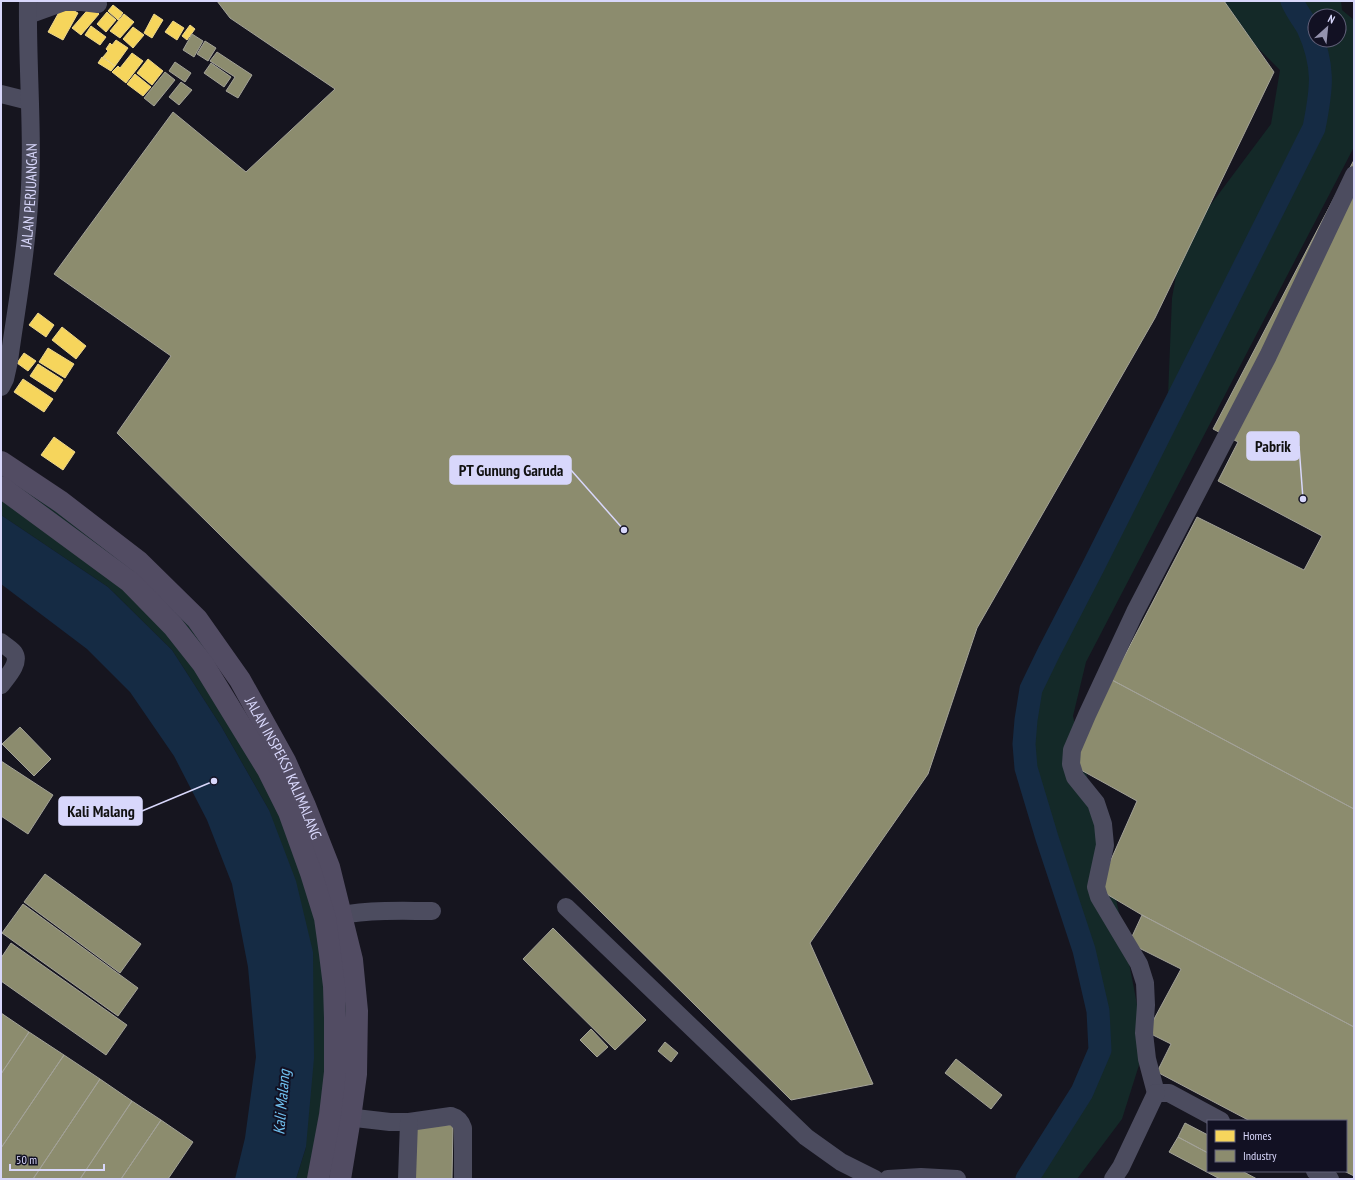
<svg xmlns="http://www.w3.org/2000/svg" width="1355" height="1180" font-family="'PT Sans Narrow',sans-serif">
  <rect width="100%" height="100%" fill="#16151f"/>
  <!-- green -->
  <path fill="#142928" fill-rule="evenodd" d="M1212,1h129l1,9 12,10v127l-268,515 -13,54 48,205 24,125 -23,73 -45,60h-50l55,-87 18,-42 -2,-39 -13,-59 -59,-184 -2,-24 1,-20 6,-35 16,-34 153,-299 -33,64 5,-122 10,-55 89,-119 9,-54 -68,-68zM1315,16h24v24h-24z
    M1,462l61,40 159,152 -18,10 149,296 -13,219h-43l10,-32 -37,-337 -48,-84 -49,-76 -64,-63 -107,-72z"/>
  <!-- water -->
  <path fill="#152b44" d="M1,515l107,72 64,63 49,76 48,84 27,71 17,71 1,106 -8,89 -10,32h-61l10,-41 11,-81 -8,-90 -16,-83 -25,-64 -33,-64 -44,-64 -43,-43 -86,-65z"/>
  <!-- homes -->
  <path fill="#f6d55c" stroke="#edd68c" d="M63,5l15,8 -15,27 -15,-8z
    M113,5l10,8 -5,7 -10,-9z
    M91,6l8,8 -18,21 -9,-7z
    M107,12l9,8 -10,12 -9,-8z
    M124,14l10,8 -14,16 -10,-7z
    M154,14l9,6 -11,18 -8,-5z
    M173,21l11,7 -7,12 -12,-8z
    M190,25l5,4 -8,11 -5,-4z
    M91,26l15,11 -6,8 -15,-10z
    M133,27l11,8 -11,13 -10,-9z
    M116,40l12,8 -13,18 -12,-9 5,-6 -2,-2 4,-6 2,2z
    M132,53l11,8 -17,22 -14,-11 6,-6 2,2z
    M102,57l13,9 -4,5 -13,-8z
    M148,59l15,12 -11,14 -15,-12z
    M135,74l16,13 -8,9 -16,-12z
    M38,313l16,12 -8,12 -17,-12z
    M62,327l24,19 -10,13 -24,-19z
    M48,348l26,16 -9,14 -26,-16z
    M24,353l12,8 -8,10 -11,-8z
    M38,364l25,16 -8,12 -25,-16z
    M23,379l30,20 -9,13 -30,-20z
    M54,437l21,15 -12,18 -22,-15z"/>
  <!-- industry -->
  <path fill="#8c8c6e" stroke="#a3a298" d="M217,1h1007l50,71 -119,246 -178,310 -49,146 -118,169 63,141 -82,16 -674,-667 54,-77 -117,-82 119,-162 73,60 89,-83 -105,-71z
    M192,34l11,7 -9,16 -11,-7z
    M205,41l11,7 -8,13 -11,-7z
    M217,52l35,23 -14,23 -12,-7 9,-14 -25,-16z
    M175,62l16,11 -6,9 -16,-11z
    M211,63l20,14 -7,10 -20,-14z
    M165,72l10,8 -21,26 -10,-8z
    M181,82l11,8 -13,15 -10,-8z
    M1354,160v649l-242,-129 85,-163 107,53 18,-34 -104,-55 20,-39 -25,-13z
    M1112,680l242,129v218l-212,-112 -44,-26 39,-88 -65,-36z
    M20,727l31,32 -17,17 -32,-32z
    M1,761l52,34 -25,39 -27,-18z
    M45,874l96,70 -21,29 -96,-71z
    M23,904l115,84 -20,28 -116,-83z
    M1142,915l212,112v149l-10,-5h2v-50h-96l-93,-49 14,-28 -24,-12 34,-63 -52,-26z
    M553,928l93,92 -31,30 -92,-91z
    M11,943l116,82 -21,30 -105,-74v-23z
    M1,1013l28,19 -28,42z
    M591,1029l17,18 -11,10 -17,-17z
    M29,1032l35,23 -63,93v-74z
    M665,1042l13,11 -7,9 -13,-11z
    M64,1055l36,24 -67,100h-32v-31z
    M956,1059l46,36 -11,14 -46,-36z
    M100,1079l32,22 -52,78h-47z
    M132,1101l29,19 -40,59h-41z
    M161,1120l32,22 -25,37h-47z
    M1185,1123l23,12v18l-30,-16z
    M410,1125h43l-1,54h-42z
    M1178,1137l30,16v18h34l15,8h-37l-51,-27z"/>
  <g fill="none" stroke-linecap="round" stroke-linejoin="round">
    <!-- river -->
    <path stroke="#152b44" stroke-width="23" d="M1027,1179l55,-87 18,-42 -2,-39 -14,-61 -37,-112 -21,-70 -2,-24 2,-24 5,-31 18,-37 44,-85 221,-439c8,-40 11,-62 -6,-100 -5,-9 -12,-17 -16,-27"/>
    <!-- minor -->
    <g stroke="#4c4c5f" stroke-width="18">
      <path d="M28,15l36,-13h18l16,2"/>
      <path d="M1,94l28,7"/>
      <path id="s1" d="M1,387l4,-8 4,-18c7,-52 17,-104 20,-157 5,-67 -2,-135 -1,-203"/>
      <path d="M1,642c4,4 10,7 13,11 7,10 -8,25 -13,32"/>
      <path d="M566,907l240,230 35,25 34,17"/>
      <path d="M328,918c34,-9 69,-7 104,-7"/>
      <path d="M1156,1093l-9,-34 -3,-26 2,-28 -1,-22 -6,-19 -40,-67 -3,-10 9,-42 -2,-21 -7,-21 -21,-26 -4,-13 1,-14 15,-35 48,-103 133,-256 86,-181"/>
      <path d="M1156,1093h13l52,28"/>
      <path d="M338,1116l52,6h19l42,-6c7,2 10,6 12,12v51"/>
      <path d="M1315,1171l15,8"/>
      <path d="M407,1179l2,-57"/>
      <path d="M888,1179l33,-2 36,2"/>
      <path d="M1113,1179l8,-12 35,-74"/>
    </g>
    <!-- major -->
    <g stroke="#524c63" stroke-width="22">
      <path id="s2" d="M1,462l60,40 78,60 58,57 43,61 45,81 20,45 24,61 23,93 5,51 -1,63 -6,44 -10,61"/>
      <path d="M1,487l129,95 43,44 30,38 65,106 21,42 22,61 14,45 5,36 4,32 1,32v54l-5,43 -12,64"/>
    </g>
  </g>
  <g text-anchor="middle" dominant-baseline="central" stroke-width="4" stroke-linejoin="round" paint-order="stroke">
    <!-- street labels -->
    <g font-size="15" fill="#d8d7fb" stroke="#121123">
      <text stroke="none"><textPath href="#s1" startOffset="194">JALAN PERJUANGAN</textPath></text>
      <text stroke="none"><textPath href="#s2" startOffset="425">JALAN INSPEKSI KALIMALANG</textPath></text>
    </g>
    <!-- water labels -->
    <g font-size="16" font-style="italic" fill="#70c0ef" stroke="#121123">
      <text transform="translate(281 1102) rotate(-85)">Kali Malang</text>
    </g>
  </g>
  <!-- callouts -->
  <path fill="none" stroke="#d8d7fb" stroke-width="1.5" d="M1303 499L1299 446M624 530L571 470M214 781L142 811"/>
  <g fill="#d8d7fb" stroke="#121123" stroke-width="1.5">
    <circle cx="1303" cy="499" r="4"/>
    <circle cx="624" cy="530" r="4"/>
    <circle cx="214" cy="781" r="4"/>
  </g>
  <g fill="#d8d7fb" stroke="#d8d7fb" stroke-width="1.5">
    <rect x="1247" y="432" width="52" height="28" rx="4"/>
    <rect x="450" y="456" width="121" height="28" rx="4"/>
    <rect x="59" y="797" width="83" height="28" rx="4"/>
  </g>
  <g font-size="16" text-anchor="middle" font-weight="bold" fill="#111">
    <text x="1273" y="452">Pabrik</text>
    <text x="511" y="476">PT Gunung Garuda</text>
    <text x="101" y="817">Kali Malang</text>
  </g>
  <!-- border -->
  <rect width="1355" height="1180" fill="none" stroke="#d8d7fb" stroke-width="4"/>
  <!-- legend -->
  <rect x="1207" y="1120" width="140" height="52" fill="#121123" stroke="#616079"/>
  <rect x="1215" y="1130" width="20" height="12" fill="#f6d55c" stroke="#616079"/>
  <text x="1243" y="1140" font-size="12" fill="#d8d7fb">Homes</text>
  <rect x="1215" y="1150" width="20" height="12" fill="#8c8c6e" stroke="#616079"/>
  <text x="1243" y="1160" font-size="12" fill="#d8d7fb">Industry</text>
  <!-- north arrow -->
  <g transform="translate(1327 28) rotate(27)"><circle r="19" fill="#121123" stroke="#616079"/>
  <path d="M0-3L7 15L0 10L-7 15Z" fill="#9493ae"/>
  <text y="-6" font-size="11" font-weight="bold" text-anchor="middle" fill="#d8d7fb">N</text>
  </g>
  <!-- scale -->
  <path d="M10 1164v6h94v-6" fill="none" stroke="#d8d7fb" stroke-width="2"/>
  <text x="16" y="1164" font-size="12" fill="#d8d7fb" stroke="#121123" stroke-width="3" paint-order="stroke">50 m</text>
</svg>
